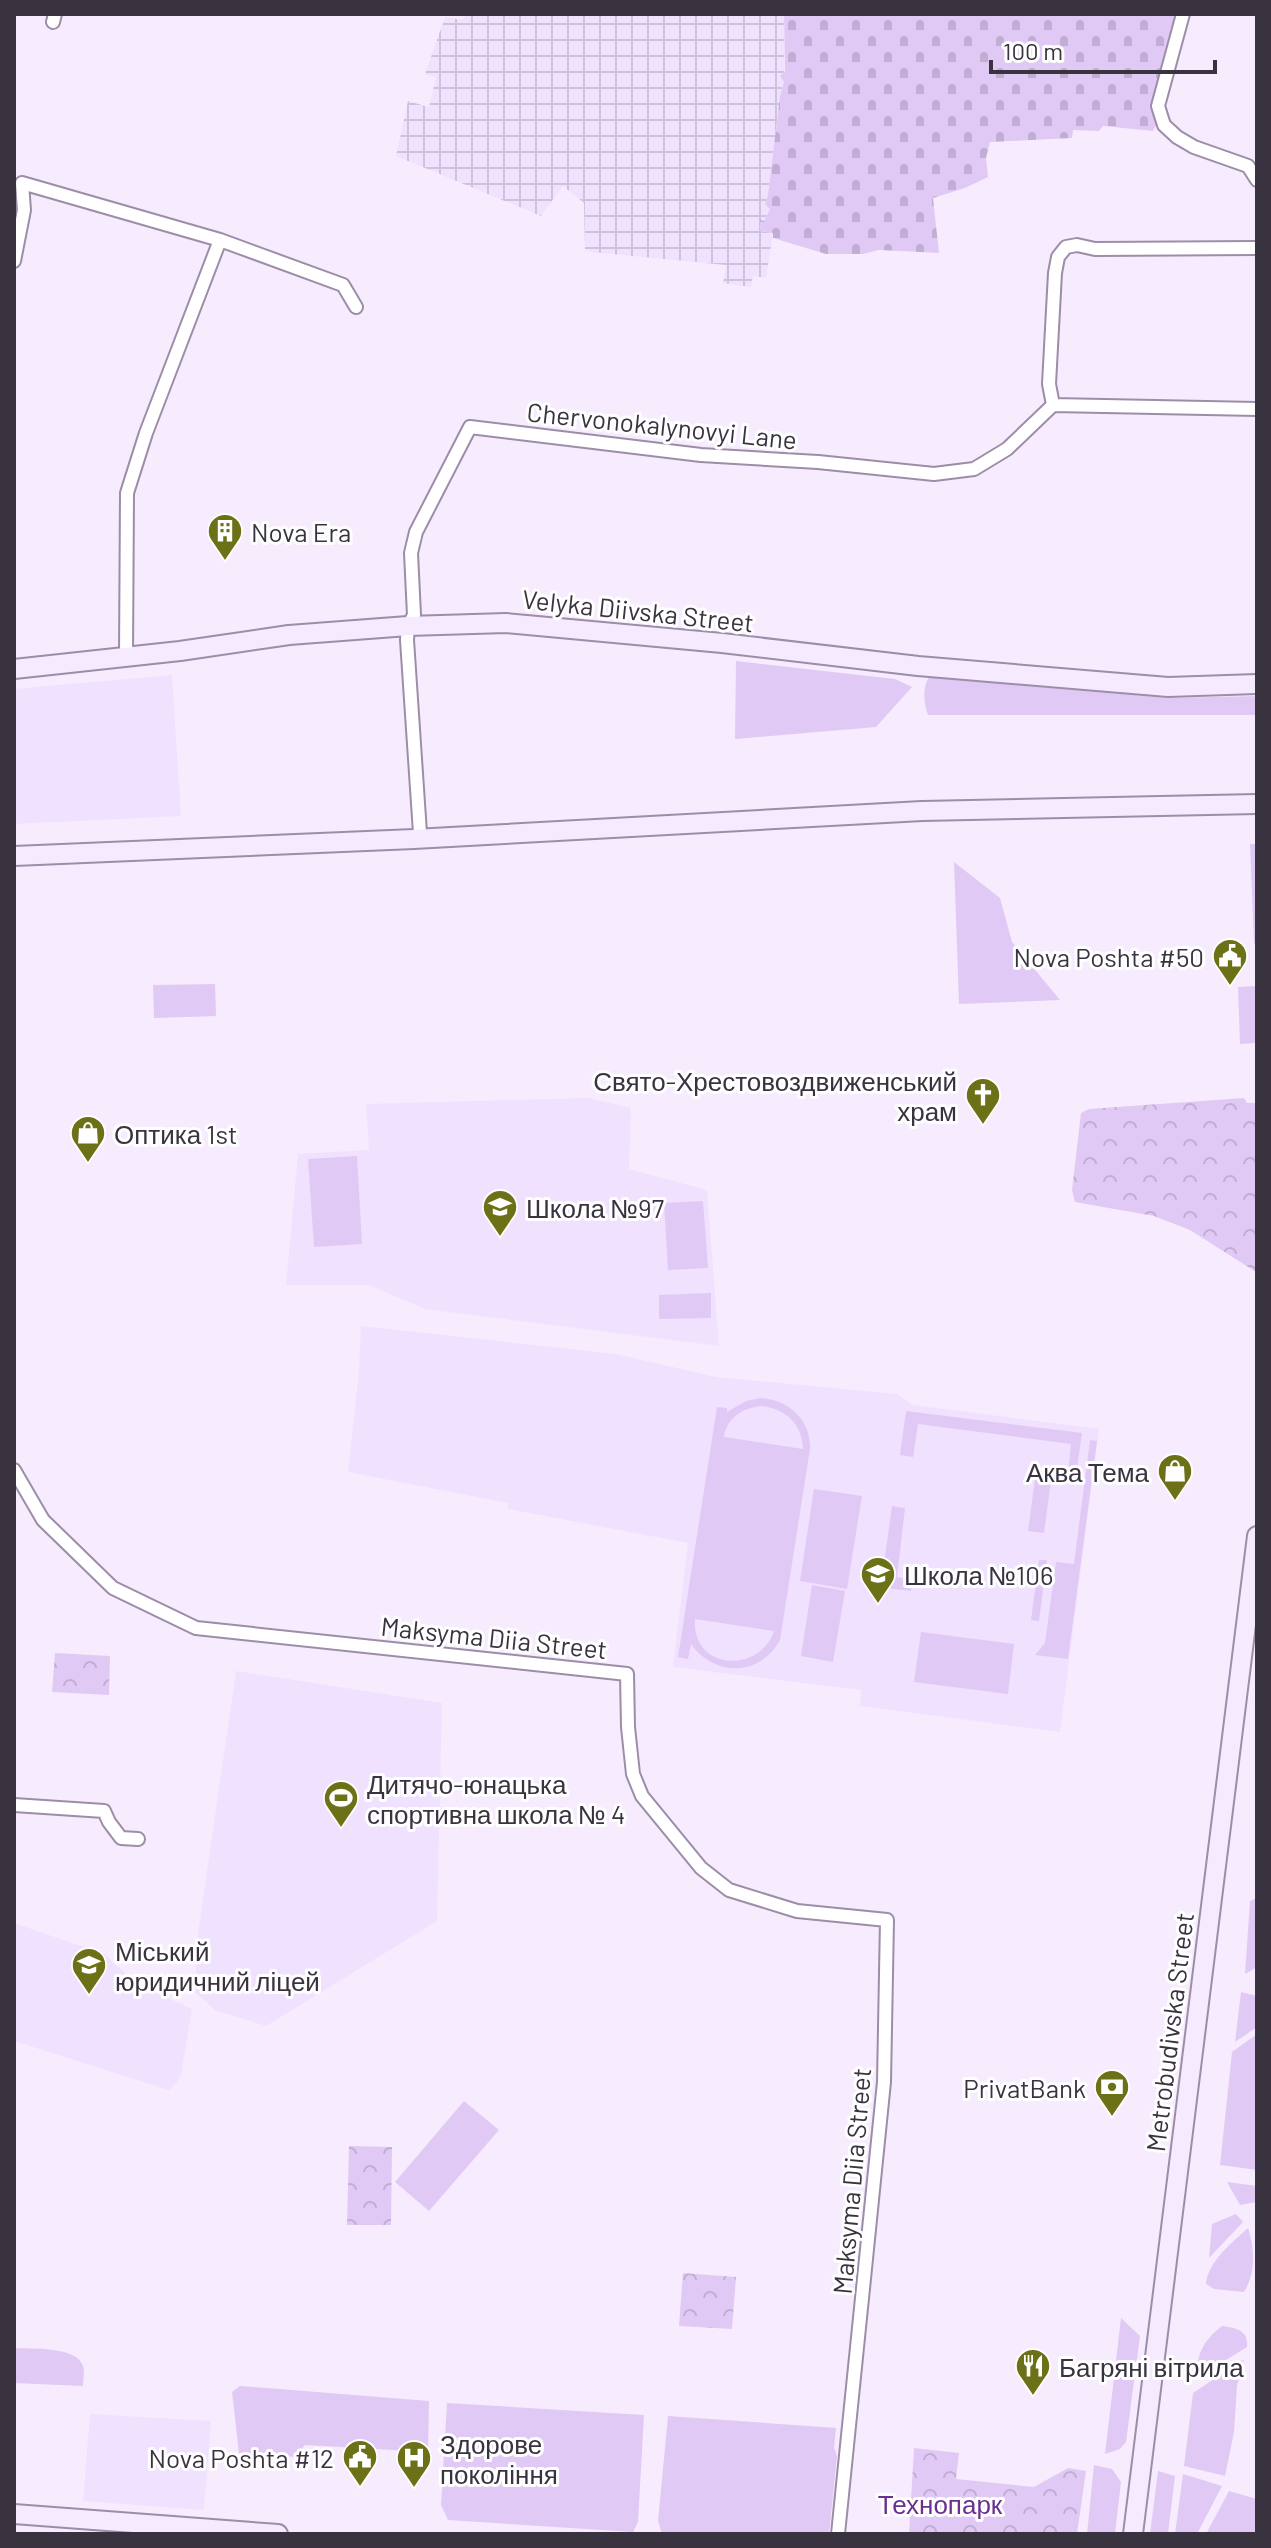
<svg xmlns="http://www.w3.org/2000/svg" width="1271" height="2548" font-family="Barlow,sans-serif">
  <defs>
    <pattern id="industrial-grid" width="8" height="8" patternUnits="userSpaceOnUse" patternTransform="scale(2)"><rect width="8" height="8" fill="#f0e1fe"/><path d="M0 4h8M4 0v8" fill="none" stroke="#cfc2db"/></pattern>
    <pattern id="cemetery-stones" width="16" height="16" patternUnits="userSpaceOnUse" patternTransform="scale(2)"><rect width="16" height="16" fill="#e1c9f5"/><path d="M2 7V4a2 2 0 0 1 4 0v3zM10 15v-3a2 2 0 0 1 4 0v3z" fill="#c2add3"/></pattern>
    <pattern id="park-crowns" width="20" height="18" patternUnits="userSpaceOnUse" patternTransform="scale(2)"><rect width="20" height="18" fill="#e1c9f5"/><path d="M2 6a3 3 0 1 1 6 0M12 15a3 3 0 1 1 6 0" fill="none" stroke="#c2add3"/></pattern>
  </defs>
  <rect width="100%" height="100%" fill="#f6ecfe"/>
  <!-- built -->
  <path fill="#f0e1fe" d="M172,675l9,141 -167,8v-135z
    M588,1098l43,10 -2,61 78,21 12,156 -294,-37 -56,-24h-83l12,-131 71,-4 -3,-46z
    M361,1326l255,28 100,23 181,17 16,11 186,24 -39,303 -200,-26 1,-16 -188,-23 15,-124 -180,-34v-6l-160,-31 11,-102z
    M236,1671l206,32 -5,218 -171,105 -51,-16 -20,-18 3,-58z
    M14,1923l90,31 32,29 56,26 -11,66 -5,8 -7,7 -155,-49z
    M90,2414l121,7 -7,89 -121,-9z"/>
  <!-- industrial -->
  <path fill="url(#industrial-grid)" d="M466,14h318v68l-4,14 -12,99 -3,9 5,4 -10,23 13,2 -7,45 -13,-2 -2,11 -28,-4 3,-18 -135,-13 -6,-2 -1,-47 -21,-17 -22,30 -145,-60 12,-55 21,6 7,-30 -11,-3 20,-57 18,3z"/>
  <!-- green -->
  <path fill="#e1c9f5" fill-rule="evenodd" d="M736,661l159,18 17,8 -36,40 -141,12z
    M929,677l239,21 89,-2v19h-329c-4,-11 -6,-28 1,-38z
    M1250,844h6l1,10v93l-3,-4z
    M954,862l46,36 12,44 48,58 -101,4z
    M215,984l1,32 -62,2 -1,-33z
    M1255,986l2,57 -17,1 -2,-57z
    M357,1156l5,88 -48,3 -6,-88z
    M703,1201l5,67 -40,2 -4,-67z
    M711,1293v25l-52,1v-24z
    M761,1398c28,2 50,22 49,51l-30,191c-20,37 -66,37 -89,4l-3,15 -10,-2 39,-250 10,1v4l19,-11zM763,1406c24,4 39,18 40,43l-79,-12c3,-20 20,-30 39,-31zM695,1619l78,12 1,1c-18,44 -83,36 -79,-13z
    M906,1411l176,22 -6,42 -8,-1 3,-30 -153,-20 -5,33 -13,-2z
    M1090,1440l7,1 -29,218 -33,-4 10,-12 11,-81 18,2z
    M1036,1471l16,2 -8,60 -16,-2z
    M814,1489l48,7 -15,93 -47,-8z
    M892,1506l13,2 -8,69 16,3 -2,11 -19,-2 -10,-11z
    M1039,1560h8l-8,61 -8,-1z
    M812,1585l33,6 -12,71 -32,-6z
    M921,1632l93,12 -6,50 -94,-12z
    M1255,1899l2,68 -12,7 5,-73z
    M1241,1992l16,4v31l-22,15z
    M1257,2034v136l-37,-5 12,-113z
    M464,2101l35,29 -70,81 -34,-29z
    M1227,2182l30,4v16l-17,3z
    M1236,2214l7,8 -34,36 3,-34z
    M1248,2228c7,21 8,45 -4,64l-30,-3 -8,-5c2,-23 26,-41 42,-56z
    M1121,2318l19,18 -14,106 -6,7 -15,5z
    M1222,2326c14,2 27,4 25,21l-50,31c-1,-24 7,-38 25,-52z
    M14,2348c17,1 63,-2 69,18 2,5 0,14 0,20l-69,-3z
    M1244,2359l-7,27 -3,46 -9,44 -41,-10 9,-73z
    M240,2386l189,15 -1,51 -123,-7 -10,12 -56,-4 -7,-61z
    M447,2403l197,12 -6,107 -5,10 -185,-12 -7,-15z
    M668,2416l168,12 -2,20 3,8 -8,78h-167l-4,-13z
    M1094,2465l18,4 9,13 -6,52h-28z
    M1158,2471l17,5 -7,58h-18z
    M1183,2474l39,12 -25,48h-22z
    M1229,2491l28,8v35h-51z"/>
  <!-- cemetery -->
  <path fill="url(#cemetery-stones)" d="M784,14h394l-23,94 2,15 -4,8 -50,-5 -4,5 -26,-1 -1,8 -82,4 -4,16 2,19 -23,11 -32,10 6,55 -60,-3 -16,4h-37l-53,-16v-5l-13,-2v-11l4,1 6,-12 -5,-5 3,-9 12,-99 4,-14 -4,-6 5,-5z"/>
  <!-- park -->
  <path fill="url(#park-crowns)" d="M1244,1098l3,5h10l-1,169 -66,-42 -36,-14 -79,-14 -3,-12 9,-77 8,-4z
    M55,1653l55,3 -1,39 -57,-3z
    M349,2146l43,1 -1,78h-44z
    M683,2273l53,4 -4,52 -53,-3z
    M914,2448l45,5 -3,26 78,8 34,-19 18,3 -9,63h-168z"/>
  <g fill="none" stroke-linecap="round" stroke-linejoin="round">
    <defs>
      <path id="minor" d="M1183,14l-25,92 6,19 13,12 17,10 54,19 9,14
        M53,22l2,-8
        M14,261l10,-51 -2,-27 198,57 123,45 13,22
        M1053,405l-4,-21 6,-111 3,-16 8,-10 11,-2 18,4 162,-1
        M126,657l1,-164 19,-60 74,-193
        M414,839l6,-6 -13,-193 1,-14 6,-11 -3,-62 5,-21 54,-105 231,28 117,7 116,12 40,-5 33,-20 46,-44 204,4
        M14,1470l29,50 70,68 83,40 431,46 1,53 5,47 9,22 59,72 28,22 68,21 90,9 -3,162 -46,452
        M14,1805l90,6 5,11 12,16 17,1"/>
      <path id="secondary" d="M14,669l166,-18 109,-16 119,-9 98,-3 216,20 196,23 250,21 89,-3
        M14,856l400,-17 508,-28 335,-7
        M14,2514l264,20
        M1133,2534l124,-998"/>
    </defs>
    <!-- minor casing -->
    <use href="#minor" stroke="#9c8da8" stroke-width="16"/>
    <!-- secondary casing -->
    <use href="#secondary" stroke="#9c8da8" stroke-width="22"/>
    <!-- minor -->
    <use href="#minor" stroke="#fff" stroke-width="12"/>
    <!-- secondary -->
    <use href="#secondary" stroke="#f6eaff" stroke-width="18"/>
  </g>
  <!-- icons -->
  <defs>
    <symbol id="building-pin" viewBox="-11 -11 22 30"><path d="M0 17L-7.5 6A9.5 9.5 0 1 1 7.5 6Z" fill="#6c7016" stroke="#fefefe"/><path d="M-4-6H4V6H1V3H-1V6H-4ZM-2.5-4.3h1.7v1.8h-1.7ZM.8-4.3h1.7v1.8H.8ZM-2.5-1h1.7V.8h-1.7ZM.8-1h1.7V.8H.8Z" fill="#fff"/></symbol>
    <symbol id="civic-pin" viewBox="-11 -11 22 30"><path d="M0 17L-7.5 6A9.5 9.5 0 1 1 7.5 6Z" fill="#6c7016" stroke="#fefefe"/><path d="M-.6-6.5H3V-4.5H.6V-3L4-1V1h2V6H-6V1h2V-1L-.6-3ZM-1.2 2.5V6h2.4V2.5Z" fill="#fff"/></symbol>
    <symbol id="church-pin" viewBox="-11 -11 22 30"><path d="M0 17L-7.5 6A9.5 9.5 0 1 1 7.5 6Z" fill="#6c7016" stroke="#fefefe"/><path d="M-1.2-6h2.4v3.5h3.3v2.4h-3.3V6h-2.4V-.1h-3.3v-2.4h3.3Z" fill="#fff"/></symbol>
    <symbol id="shop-pin" viewBox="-11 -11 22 30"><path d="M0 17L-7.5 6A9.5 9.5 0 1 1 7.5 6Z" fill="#6c7016" stroke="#fefefe"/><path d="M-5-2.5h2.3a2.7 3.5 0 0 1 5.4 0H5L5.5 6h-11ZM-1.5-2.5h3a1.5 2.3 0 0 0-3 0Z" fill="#fff"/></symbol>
    <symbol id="school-pin" viewBox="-11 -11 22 30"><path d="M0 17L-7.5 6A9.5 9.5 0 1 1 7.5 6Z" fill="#6c7016" stroke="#fefefe"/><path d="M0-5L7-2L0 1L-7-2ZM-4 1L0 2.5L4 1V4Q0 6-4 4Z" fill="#fff"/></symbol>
    <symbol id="stadium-pin" viewBox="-11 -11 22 30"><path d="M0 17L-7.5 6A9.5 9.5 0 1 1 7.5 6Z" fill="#6c7016" stroke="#fefefe"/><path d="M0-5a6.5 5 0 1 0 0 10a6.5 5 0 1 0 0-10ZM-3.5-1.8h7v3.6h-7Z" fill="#fff"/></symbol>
    <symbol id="bank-pin" viewBox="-11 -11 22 30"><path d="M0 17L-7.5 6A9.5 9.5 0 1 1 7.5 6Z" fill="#6c7016" stroke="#fefefe"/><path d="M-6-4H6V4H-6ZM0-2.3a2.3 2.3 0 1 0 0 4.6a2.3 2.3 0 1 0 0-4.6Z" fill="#fff"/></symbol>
    <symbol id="restaurant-pin" viewBox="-11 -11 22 30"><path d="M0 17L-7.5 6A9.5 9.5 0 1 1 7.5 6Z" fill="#6c7016" stroke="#fefefe"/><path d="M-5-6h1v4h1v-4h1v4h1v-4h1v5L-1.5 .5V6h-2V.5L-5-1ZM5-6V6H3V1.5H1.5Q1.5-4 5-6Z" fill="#fff"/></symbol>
    <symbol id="hospital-pin" viewBox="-11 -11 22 30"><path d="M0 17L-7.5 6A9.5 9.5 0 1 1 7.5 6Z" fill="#6c7016" stroke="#fefefe"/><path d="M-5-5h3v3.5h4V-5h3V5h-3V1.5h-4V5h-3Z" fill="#fff"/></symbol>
  </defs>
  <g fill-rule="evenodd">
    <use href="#building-pin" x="205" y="511" width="40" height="54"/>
    <use href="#civic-pin" x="1210" y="936" width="40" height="54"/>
    <use href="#church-pin" x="963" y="1075" width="40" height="54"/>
    <use href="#shop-pin" x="68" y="1113" width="40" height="54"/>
    <use href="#school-pin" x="480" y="1187" width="40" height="54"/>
    <use href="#shop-pin" x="1155" y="1451" width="40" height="54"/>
    <use href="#school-pin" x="858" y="1554" width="40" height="54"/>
    <use href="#stadium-pin" x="321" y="1778" width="40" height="54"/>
    <use href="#school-pin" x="69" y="1945" width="40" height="54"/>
    <use href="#bank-pin" x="1092" y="2067" width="40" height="54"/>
    <use href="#restaurant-pin" x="1013" y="2346" width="40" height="54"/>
    <use href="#civic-pin" x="340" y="2437" width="40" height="54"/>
    <use href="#hospital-pin" x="394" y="2438" width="40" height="54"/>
  </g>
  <g text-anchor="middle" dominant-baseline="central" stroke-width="6" stroke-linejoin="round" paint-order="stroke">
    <!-- street labels -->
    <g font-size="26" fill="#39333f" stroke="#fefefe">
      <text transform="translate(662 425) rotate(6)">Chervonokalynovyi Lane</text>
      <text transform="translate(638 610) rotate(6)">Velyka Diivska Street</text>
      <text transform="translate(494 1637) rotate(6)">Maksyma Diia Street</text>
      <text transform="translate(1169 2032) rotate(-83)">Metrobudivska Street</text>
      <text transform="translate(851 2181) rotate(-85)">Maksyma Diia Street</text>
    </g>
    <!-- poi labels -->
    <g font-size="26" fill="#39333f" stroke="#fefefe" text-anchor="start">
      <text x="251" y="531">Nova Era</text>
      <text x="1204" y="956" text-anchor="end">Nova Poshta #50</text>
      <text x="957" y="1080" text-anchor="end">Свято-Хрестовоздвиженський<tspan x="957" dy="30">храм</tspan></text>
      <text x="114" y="1133">Оптика 1st</text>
      <text x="526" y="1207">Школа №97</text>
      <text x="1149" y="1471" text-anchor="end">Аква Тема</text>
      <text x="904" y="1574">Школа №106</text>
      <text x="367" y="1783">Дитячо-юнацька<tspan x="367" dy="30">спортивна школа № 4</tspan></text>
      <text x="115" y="1950">Міський<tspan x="115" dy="30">юридичний ліцей</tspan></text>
      <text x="1086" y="2087" text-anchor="end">PrivatBank</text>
      <text x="1059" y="2366">Багряні вітрила</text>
      <text x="440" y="2443">Здорове<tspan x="440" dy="30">покоління</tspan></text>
      <text x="334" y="2457" text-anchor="end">Nova Poshta #12</text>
    </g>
    <!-- park labels -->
    <g font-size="26" fill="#6a2f90" stroke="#fefefe">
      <text x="940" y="2503">Технопарк</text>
    </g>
  </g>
  <!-- border -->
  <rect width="1271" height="2548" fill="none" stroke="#39333f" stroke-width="32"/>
  <!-- scale -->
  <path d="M991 60v12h224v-12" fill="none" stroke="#39333f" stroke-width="4"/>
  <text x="1003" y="60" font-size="24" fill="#39333f" stroke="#fefefe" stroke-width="6" paint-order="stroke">100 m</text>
</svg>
